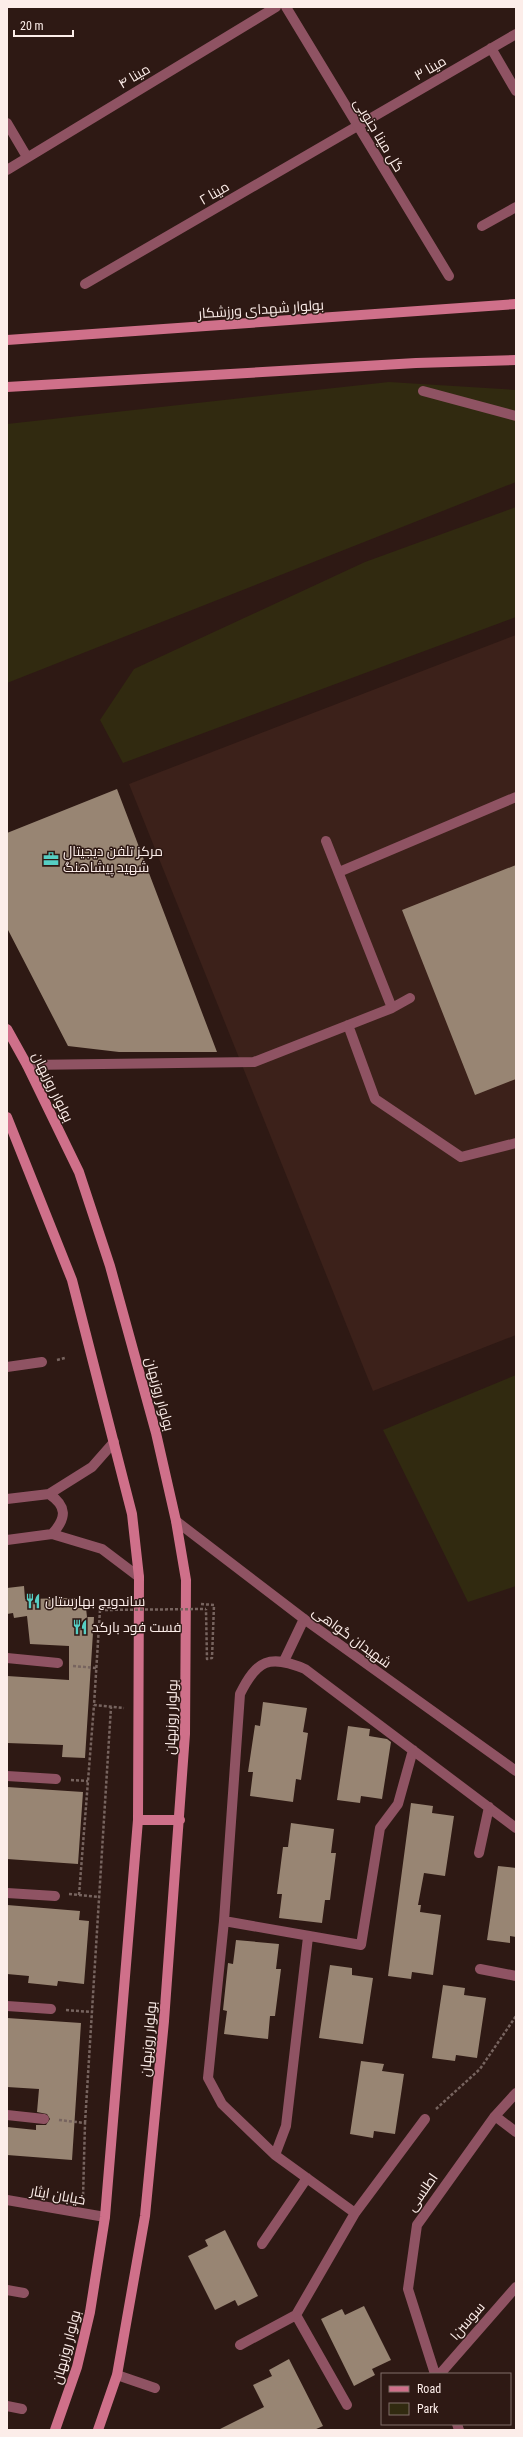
<svg xmlns="http://www.w3.org/2000/svg" width="523" height="2437" font-family="'Roboto Condensed',Cairo,sans-serif">
  <rect width="100%" height="100%" fill="#2e1914"/>
  <!-- built -->
  <path fill="#3c211a" d="M516,635v700l-143,56 -244,-607z"/>
  <!-- green -->
  <path fill="#312a10" d="M389,382l127,8v92l-509,201v-259z
    M516,507v110l-393,146 -23,-43 34,-51 231,-107z
    M516,1375v211l-48,16 -85,-172z"/>
  <!-- building -->
  <path fill="#988573" d="M117,789l100,263h-98l-51,-6 -61,-118v-95z
    M516,865v214l-41,16 -73,-185z
    M24,1586l1,13 51,-1 1,10h9l1,9h7l-9,141 -23,-1 1,-12 -56,-2v-67l62,4v-34l-39,-2 -3,-28 -13,2 -1,-5 -6,1v-26z
    M263,1702l44,6 -4,24 5,1 -7,47 -5,-1 -3,23 -43,-6 3,-24h-5l7,-47 5,1z
    M348,1726l22,3 -1,7 18,3 4,3 -9,57 -21,-3 -1,7 -23,-3z
    M7,1787l76,5 -5,72 -71,-5z
    M411,1803l22,3 -1,7 22,3 -9,60 -21,-3 -6,32h3l-1,7 21,3 -8,60 -21,-3 -1,7 -23,-3z
    M291,1823l43,6 -3,24h5l-6,47h-5l-3,23 -43,-5 3,-24h-5l6,-47h5z
    M498,1866l18,2v69l-6,-1v7l-23,-3z
    M7,1905l73,6 -1,9 10,1 -5,63 -26,-3 -1,5 -29,-3 1,-7 -22,-2z
    M236,1940l43,4 -3,25h5l-6,47h-5l-2,23 -44,-5 3,-23 -4,-1 5,-47 5,1z
    M330,1965l22,3v7l21,3 -10,66 -44,-6z
    M443,1985l22,3 -1,7 22,3 -9,60 -21,-3 -1,6 -23,-3z
    M7,2018l74,5 -9,137 -65,-5v-28l29,3v-5h10l4,-6 -3,-5 -10,-2 2,-23 -32,-2z
    M361,2061l23,3 -2,7 22,3 -9,60 -21,-3 -1,7 -23,-4z
    M225,2230l33,66 -20,10 -3,-6 -20,10 -27,-54 20,-10 -3,-6z
    M364,2306l27,54 -19,9 3,6 -21,11 -33,-67 21,-10 3,6z
    M289,2359l34,67 -9,4h-96l46,-23 -11,-22 19,-9 -3,-6z"/>
  <g fill="none" stroke-linecap="round" stroke-linejoin="round">
    <!-- path -->
    <path stroke="#77645f" stroke-width="2.5" stroke-dasharray="3 2" stroke-linecap="butt" d="M57,1360l8,-2
      M201,1604l13,1 -2,53 -5,1 -1,-50
      M100,1610l-6,95 30,3
      M73,1666l23,2
      M71,1780l17,1
      M69,1894l31,3
      M79,1895l15,-190
      M66,2010l25,2
      M436,2109l44,-40 36,-53
      M59,2120l26,3 -2,75
      M85,2123l26,-416"/>
    <!-- service -->
    <path stroke="#8f5363" stroke-width="10" d="M423,391l93,25
      M284,1661l20,-42
      M479,1853l10,-46
      M224,1921l137,24 19,-117 18,-24 15,-54
      M480,1969l36,7
      M275,2155l11,-29 22,-189
      M355,2213l70,-94
      M262,2244l45,-66
      M296,2315l51,90
      M240,2345l56,-30 59,-102 -80,-58 -53,-51 -14,-26 16,-157 16,-227c17,-34 29,-40 65,-25l211,159
      M117,2375l38,13"/>
    <!-- minor -->
    <path stroke="#8f5363" stroke-width="10" d="M491,48l25,43
      M7,123l20,34
      M7,170l269,-163
      M482,226l34,-19
      M85,284l431,-250
      M326,841l66,167
      M339,872l177,-75
      M348,1025l27,74 86,58 55,-14
      M27,1065l227,-3 138,-54 18,-10
      M7,1367l35,-5
      M7,1658l51,5
      M7,1776l49,3
      M7,1893l48,3
      M7,2006l44,3
      M7,2115l37,4
      M495,2116l21,16
      M7,2290l17,3
      M435,2374l-27,-85 9,-64 78,-109 21,-23
      M440,2374l76,-87
      M7,2406l15,3
      M457,2424l2,6"/>
    <!-- tertiary -->
    <path stroke="#8f5363" stroke-width="10" d="M286,7l163,269
      M49,1494c18,12 18,24 3,40
      M7,1499l42,-5 43,-27 22,-25
      M176,1521l128,98 212,152
      M7,1540l45,-6 50,15 37,28
      M7,2200l98,17"/>
    <!-- secondary -->
    <path stroke="#cf708a" stroke-width="10" d="M7,340l509,-36
      M7,387l409,-24 100,-3
      M7,1029l20,36 52,107 31,94 46,167 20,88 10,59 -1,154 -21,287 -19,195 -28,159 -19,55
      M7,1117l65,163 60,234 7,63 -1,243 -33,397 -15,95 -13,55 -22,63
      M138,1820h42"/>
    <!-- path-bridge -->
    <path stroke="#77645f" stroke-width="2.5" stroke-dasharray="3 2" stroke-linecap="butt" d="M100,1610l106,-1"/>
  </g>
  <!-- icons -->
  <defs>
    <symbol id="office-bare" viewBox="-9 -9 18 18"><path d="M-6-3h4V-5.5h4V-3h4V5H-6ZM-1-4.5V-3h2v-1.5ZM-6 0V1H6V0Z" fill="#56cec3" stroke="#2e1914" stroke-width="2.5" paint-order="stroke"/></symbol>
    <symbol id="restaurant-bare" viewBox="-9 -9 18 18"><path d="M-5-6h1v4h1v-4h1v4h1v-4h1v5L-1.5 .5V6h-2V.5L-5-1ZM5-6V6H3V1.5H1.5Q1.5-4 5-6Z" fill="#56cec3" stroke="#2e1914" stroke-width="2.5" paint-order="stroke"/></symbol>
  </defs>
  <g fill-rule="evenodd">
    <use href="#office-bare" x="40" y="848" width="22" height="22"/>
    <use href="#restaurant-bare" x="22" y="1590" width="22" height="22"/>
    <use href="#restaurant-bare" x="69" y="1616" width="22" height="22"/>
  </g>
  <g text-anchor="middle" dominant-baseline="central" stroke-width="3" stroke-linejoin="round" paint-order="stroke">
    <!-- street labels -->
    <g font-size="14" fill="#fcede9" stroke="#2e1914">
      <text transform="translate(430 68) rotate(-30)">مینا ۳</text>
      <text transform="translate(134 76) rotate(-31)">مینا ۴</text>
      <text transform="translate(379 135) rotate(59)">گل مینا جنوبی</text>
      <text transform="translate(214 193) rotate(-30)">مینا ۲</text>
      <text transform="translate(261 309) rotate(-4)">بولوار شهدای ورزشکار</text>
      <text transform="translate(53 1087) rotate(64)">بولوار روزبهان</text>
      <text transform="translate(160 1394) rotate(75)">بولوار روزبهان</text>
      <text transform="translate(352 1637) rotate(36)">شهیدان گواهی</text>
      <text transform="translate(171 1717) rotate(-88)">بولوار روزبهان</text>
      <text transform="translate(148 2039) rotate(-85)">بولوار روزبهان</text>
      <text transform="translate(422 2192) rotate(-55)">اطلسی</text>
      <text transform="translate(58 2195) rotate(10)">خیابان ایثار</text>
      <text transform="translate(467 2321) rotate(-49)">سوسن۱</text>
      <text transform="translate(66 2347) rotate(-75)">بولوار روزبهان</text>
    </g>
    <!-- poi labels -->
    <g font-size="14" fill="#fcede9" stroke="#2e1914" text-anchor="start">
      <text x="63" y="851">مرکز تلفن دیجیتال<tspan x="63" dy="16">شهید پیشاهنگ</tspan></text>
      <text x="45" y="1601">ساندویچ بهارستان</text>
      <text x="92" y="1627">فست فود بارکد</text>
    </g>
  </g>
  <!-- border -->
  <rect width="523" height="2437" fill="none" stroke="#fcede9" stroke-width="16"/>
  <!-- legend -->
  <rect x="381" y="2373" width="130" height="52" fill="#2e1914" stroke="#806e69"/>
  <rect x="389" y="2386" width="20" height="6" fill="#cf708a" stroke="#806e69"/>
  <text x="417" y="2393" font-size="12" fill="#fcede9">Road</text>
  <rect x="389" y="2403" width="20" height="12" fill="#312a10" stroke="#806e69"/>
  <text x="417" y="2413" font-size="12" fill="#fcede9">Park</text>
  <!-- scale -->
  <path d="M14 30v6h59v-6" fill="none" stroke="#fcede9" stroke-width="2"/>
  <text x="20" y="30" font-size="12" fill="#fcede9" stroke="#2e1914" stroke-width="3" paint-order="stroke">20 m</text>
</svg>
